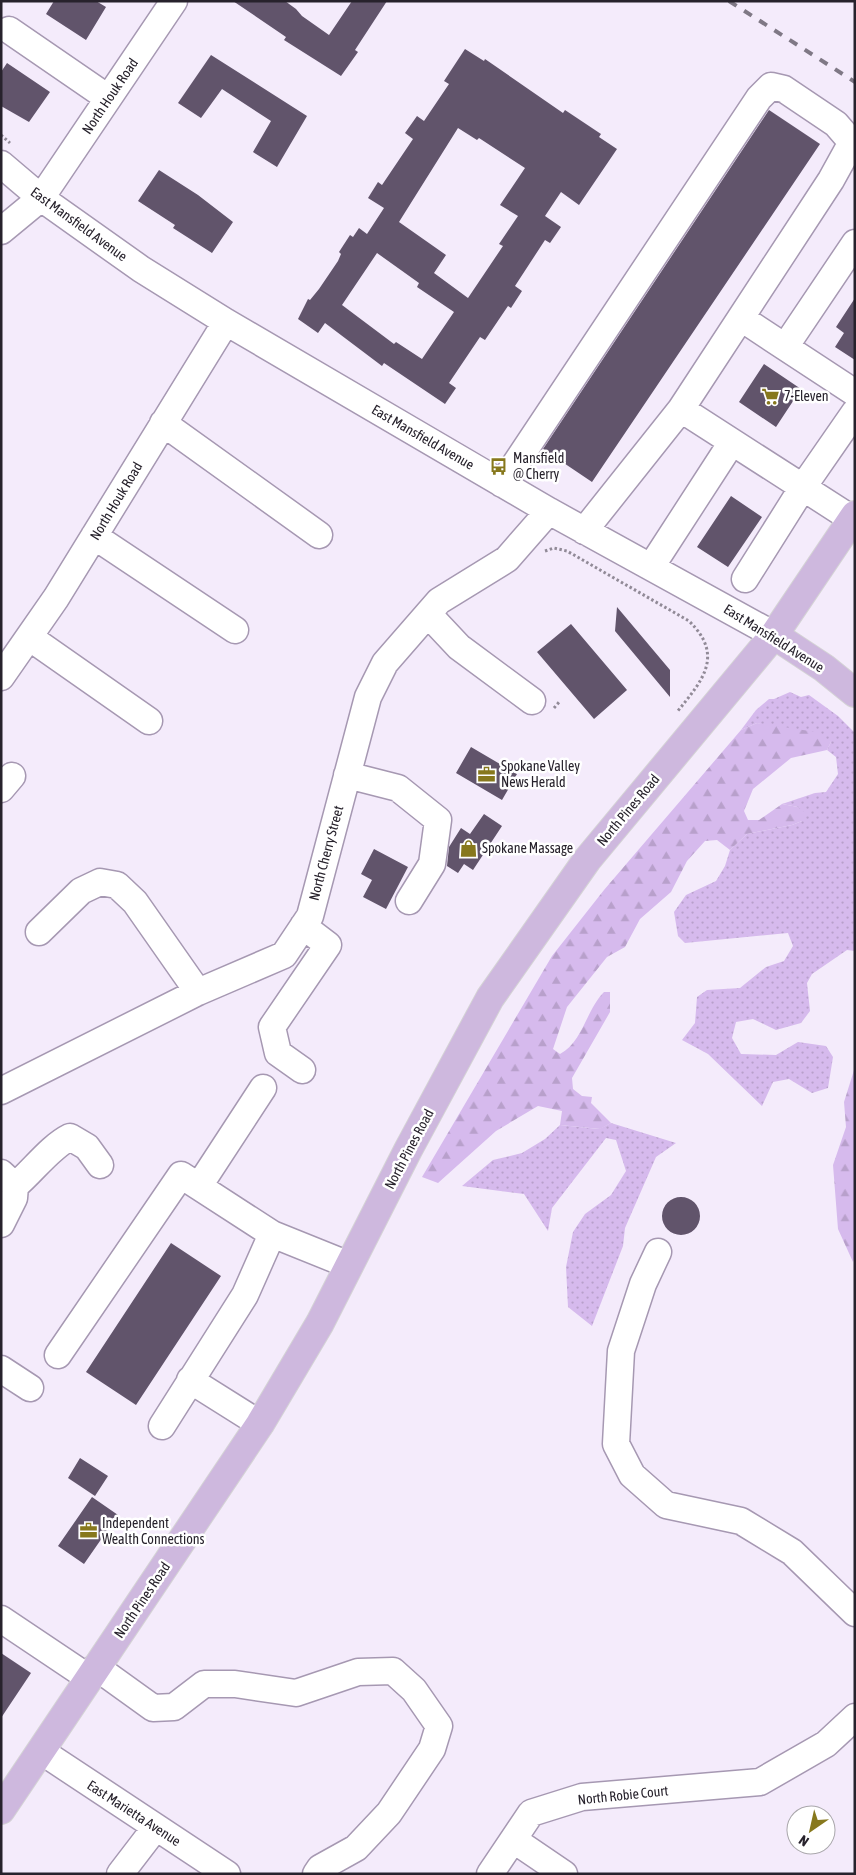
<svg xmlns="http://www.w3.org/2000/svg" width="856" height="1875" font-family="'Asap Condensed',sans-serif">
  <defs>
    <pattern id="grass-dots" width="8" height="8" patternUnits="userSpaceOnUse" patternTransform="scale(1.25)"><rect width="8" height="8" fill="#d6baed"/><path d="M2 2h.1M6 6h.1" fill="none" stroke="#b8a0cb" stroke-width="1.8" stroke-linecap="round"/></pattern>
    <pattern id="forest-firs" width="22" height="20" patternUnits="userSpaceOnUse" patternTransform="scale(1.25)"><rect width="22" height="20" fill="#d6baed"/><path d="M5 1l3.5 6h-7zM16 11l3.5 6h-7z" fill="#b8a0cb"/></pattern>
  </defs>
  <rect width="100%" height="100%" fill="#f4ebfb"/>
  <!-- grass -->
  <path fill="url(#grass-dots)" d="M790,692l11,5 8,-2 29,21 17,17v218l-8,-1 -35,24 -5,9 3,28 -9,12 -25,7 -23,-11 -17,3 -4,16 9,16 35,1 22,-13 28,4 7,11 -5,31 -16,5 -23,-14 -16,3 -11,24 -54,-52 -26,-14 13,-17 2,-26 10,-7 33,-2 26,-21 18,-6 9,-15 -5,-13 -103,10 -7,-7 -4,-24 12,-17 30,-14 9,-15 5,-16 17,-16 45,-9 10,-4 -4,-14 -16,-3 33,-11 11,-1 12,-18 -2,-17 -9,-7 4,-8 -74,-19 -16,7 15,-20 13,-11h5z
    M611,1123l65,20 -20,14 -31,71 -2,18 -31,80 -24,-19 -2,-40 7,-35 12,-18 26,-19 15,-24 -10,-31 -10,-2 -54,70 -4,23 -24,-37 -62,-8 31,-26 29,-7 23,-14 15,-14 39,4z"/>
  <!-- forest -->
  <path fill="url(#forest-firs)" d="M757,723l59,9 15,10 -4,8 -36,8 -38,31 -9,22 4,9h11l23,-16 16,3 7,6 -3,8 -10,4 -45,9 -17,16 -13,-10 -12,1 -18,20 -16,31 -31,27 -15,28 -18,10 -40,50 -14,42 7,5c23,-12 26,-44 44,-62h6v20l-38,66 1,11 9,7 10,1 -1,6 20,20 -11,6 -40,-4 2,-14 -24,-5 -42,25 -58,52 -16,-6 130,-221 52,-66 137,-160z
    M855,1067v189l-2,6 -15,-33 -5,-64 13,-38 -2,-25z"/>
  <!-- building -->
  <path fill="#61546b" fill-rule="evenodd" d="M54,1h42l10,6 -20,33 -40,-26z
    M233,1h52l11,8 6,7 27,19 23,-34h35l-32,49 3,2 -17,24 -57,-36 2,-3z
    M465,49l19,12 1,-2 78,54 2,-3 36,24 -2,3 18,12 -38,56 -18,-13 -16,24 16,11 -11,16 -5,-3 -30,46 7,5 -11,17 -3,-2 -23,34 -5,-3 -31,46 7,5 -11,16 -61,-41 -2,3 -57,-43 -7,10 -20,-14 10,-20 2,1 9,-11 19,-28 3,-7 -2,-2 11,-17 3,2 6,-9 8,6 17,-26 -16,-10 10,-16 4,3 31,-46 -8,-6 12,-17 7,5 25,-37 -5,-3zM458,128l19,12 2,-2 46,30 -25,37 18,11 -19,28 4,2 -35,52 -34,-25 12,-18 -47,-33zM377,253l42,30 -2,4 37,25 -32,47 -26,-17 -2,2 -52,-39z
    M211,55l96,61 -30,51 -24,-15 18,-31 -49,-32 -21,29 -23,-15z
    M7,63l43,29 -21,30 -28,-16v-34z
    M769,110l51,34 -228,338 -49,-33z
    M159,170l39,25 35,27 -21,31 -39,-25 2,-3 -37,-24z
    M855,298v62l-20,-13 9,-14 -8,-6z
    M764,364l37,25 -25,38 -37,-25z
    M731,496l31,21 -34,50 -31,-20z
    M617,607l53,63v27l-55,-66z
    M571,624l56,66 -33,29 -57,-67z
    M471,747l46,27 -15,26 -46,-27z
    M484,814l18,12 -29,44 -9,-6 -6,9 -11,-7 2,-19 12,-19 9,6z
    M374,849l34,18 -22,42 -23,-12 9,-17 -11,-6z
    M662 1216a19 19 0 1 1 38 0a19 19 0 1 1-38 0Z
    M171,1243l50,33 -85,129 -50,-33z
    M80,1458l28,18 -13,20 -27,-18z
    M92,1497l26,18 -34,49 -26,-18z
    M1,1653l30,20 -30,45z"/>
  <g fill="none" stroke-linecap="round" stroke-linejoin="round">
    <defs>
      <path id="minor" d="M9,30l99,68
        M1,164l40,34 100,71 85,53 323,189 225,124
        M1,231l40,-33 133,-197
        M741,318l114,75
        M785,347l70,-104
        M681,409l171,110
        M163,423l156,112
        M502,484l257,-386 12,-12 13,3 52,35 19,22
        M584,531l97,-122 150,-229 16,-29 6,-6
        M94,536l141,94
        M651,567l81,-125
        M745,579l58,-92 52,-75
        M428,614l31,33 73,54
        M29,637l120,84
        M1,677l55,-79 170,-276
        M347,775l51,13 40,32 -6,44 -23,37
        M1,789l11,-13
        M39,932l42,-41 19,-9 17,3 18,17 63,90
        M302,1070l-24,-17 -6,-26 56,-82 -25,-19
        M1,1091l197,-99 86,-37 26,-39 58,-219 17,-34 54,-62 68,-42 42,-48
        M1,1173l14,13 -1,12 -13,26
        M15,1186c18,-15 35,-39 55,-49l17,10 13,18
        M199,1186l64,-98
        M658,1252l-15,32 -22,67 -5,93 16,31 34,30 75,16 51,31 63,61
        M58,1355l123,-180 91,59 77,31
        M1,1369l29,19
        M190,1380l70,44
        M162,1426l83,-131 27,-61
        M1,1619l88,59
        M96,1667l57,41 21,-1 30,-23h31l61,9 62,-21 35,-1 21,19 25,36 -7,23 -43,64 -33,35 -36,20 -4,6
        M41,1751l186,123
        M514,1840l50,34
        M120,1874l36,-47
        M490,1874l41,-61 51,-16 178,-15 66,-38 29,-27"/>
      <path id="major" d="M774,635l50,33 31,25
        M1,1810l259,-386 60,-101 88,-173 82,-152 97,-138 187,-225 81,-120"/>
    </defs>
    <!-- minor casing -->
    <use href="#minor" stroke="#a698b2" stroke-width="29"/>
    <!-- major casing -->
    <use href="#major" stroke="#d4d3d5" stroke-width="30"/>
    <!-- path -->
    <path stroke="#918a97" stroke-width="3" stroke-dasharray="2.5 2.5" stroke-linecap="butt" d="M1,135l9,8
      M545,551l9,-3 13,3 122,70c36,35 13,60 -12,91
      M554,708l6,-7"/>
    <!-- minor -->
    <use href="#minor" stroke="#fff" stroke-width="26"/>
    <!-- major -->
    <use href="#major" stroke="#ceb8de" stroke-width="28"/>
    <!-- rail -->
    <path stroke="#7f7885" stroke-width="4" stroke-dasharray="9 9" stroke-linecap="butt" d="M729,1l126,81"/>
  </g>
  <!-- icons -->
  <defs>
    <symbol id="supermarket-bare" viewBox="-9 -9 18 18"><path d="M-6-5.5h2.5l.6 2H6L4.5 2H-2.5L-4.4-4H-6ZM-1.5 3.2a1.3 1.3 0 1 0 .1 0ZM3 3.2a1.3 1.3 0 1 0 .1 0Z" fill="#87781d" stroke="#fff" stroke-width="2.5" paint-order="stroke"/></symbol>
    <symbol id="bus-bare" viewBox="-9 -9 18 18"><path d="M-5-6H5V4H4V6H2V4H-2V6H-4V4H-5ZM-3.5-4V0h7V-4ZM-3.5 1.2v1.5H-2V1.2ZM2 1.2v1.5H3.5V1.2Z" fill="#87781d" stroke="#fff" stroke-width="2.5" paint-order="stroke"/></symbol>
    <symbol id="office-bare" viewBox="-9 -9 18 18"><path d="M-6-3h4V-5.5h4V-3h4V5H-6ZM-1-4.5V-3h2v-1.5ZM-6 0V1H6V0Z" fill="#87781d" stroke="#fff" stroke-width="2.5" paint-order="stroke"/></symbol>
    <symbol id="shop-bare" viewBox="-9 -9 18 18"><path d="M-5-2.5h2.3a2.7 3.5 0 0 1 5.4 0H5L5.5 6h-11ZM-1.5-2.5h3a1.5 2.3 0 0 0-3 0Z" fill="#87781d" stroke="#fff" stroke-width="2.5" paint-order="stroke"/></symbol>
  </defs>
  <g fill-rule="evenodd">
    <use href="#supermarket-bare" x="758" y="384" width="25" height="25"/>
    <use href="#bus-bare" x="486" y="454" width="25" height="25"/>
    <use href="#office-bare" x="474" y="762" width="25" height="25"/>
    <use href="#shop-bare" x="456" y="836" width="25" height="25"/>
    <use href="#office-bare" x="76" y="1518" width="25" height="25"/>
  </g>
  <g text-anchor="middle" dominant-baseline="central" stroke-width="5" stroke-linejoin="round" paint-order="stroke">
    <!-- street labels -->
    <g font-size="14" fill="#27222c" stroke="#fff">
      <text transform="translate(110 96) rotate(-56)">North Houk Road</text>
      <text transform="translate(79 224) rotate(36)">East Mansfield Avenue</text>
      <text transform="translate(423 437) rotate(30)">East Mansfield Avenue</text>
      <text transform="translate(116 501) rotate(-59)">North Houk Road</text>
      <text transform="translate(774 638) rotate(32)">East Mansfield Avenue</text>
      <text transform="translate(628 810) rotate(-50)">North Pines Road</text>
      <text transform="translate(326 853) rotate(-75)">North Cherry Street</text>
      <text transform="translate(409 1149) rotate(-62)">North Pines Road</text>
      <text transform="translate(142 1600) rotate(-56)">North Pines Road</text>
      <text transform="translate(623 1795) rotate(-6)">North Robie Court</text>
      <text transform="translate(134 1813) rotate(33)">East Marietta Avenue</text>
    </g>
    <!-- poi labels -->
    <g font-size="14" fill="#27222c" stroke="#fff" text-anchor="start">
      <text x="784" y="396">7-Eleven</text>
      <text x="513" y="458">Mansfield<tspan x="513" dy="16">@ Cherry</tspan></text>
      <text x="501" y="766">Spokane Valley<tspan x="501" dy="16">News Herald</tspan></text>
      <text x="482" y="848">Spokane Massage</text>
      <text x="102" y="1523">Independent<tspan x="102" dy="16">Wealth Connections</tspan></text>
    </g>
  </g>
  <!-- border -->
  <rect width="856" height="1875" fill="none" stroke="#27222c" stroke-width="5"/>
  <!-- north arrow -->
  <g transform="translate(811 1830) rotate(214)"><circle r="24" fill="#ffffff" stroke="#a9a7ab"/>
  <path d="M0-4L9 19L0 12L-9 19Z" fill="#87781d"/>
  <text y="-8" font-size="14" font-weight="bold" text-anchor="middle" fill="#27222c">N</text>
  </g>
</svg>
